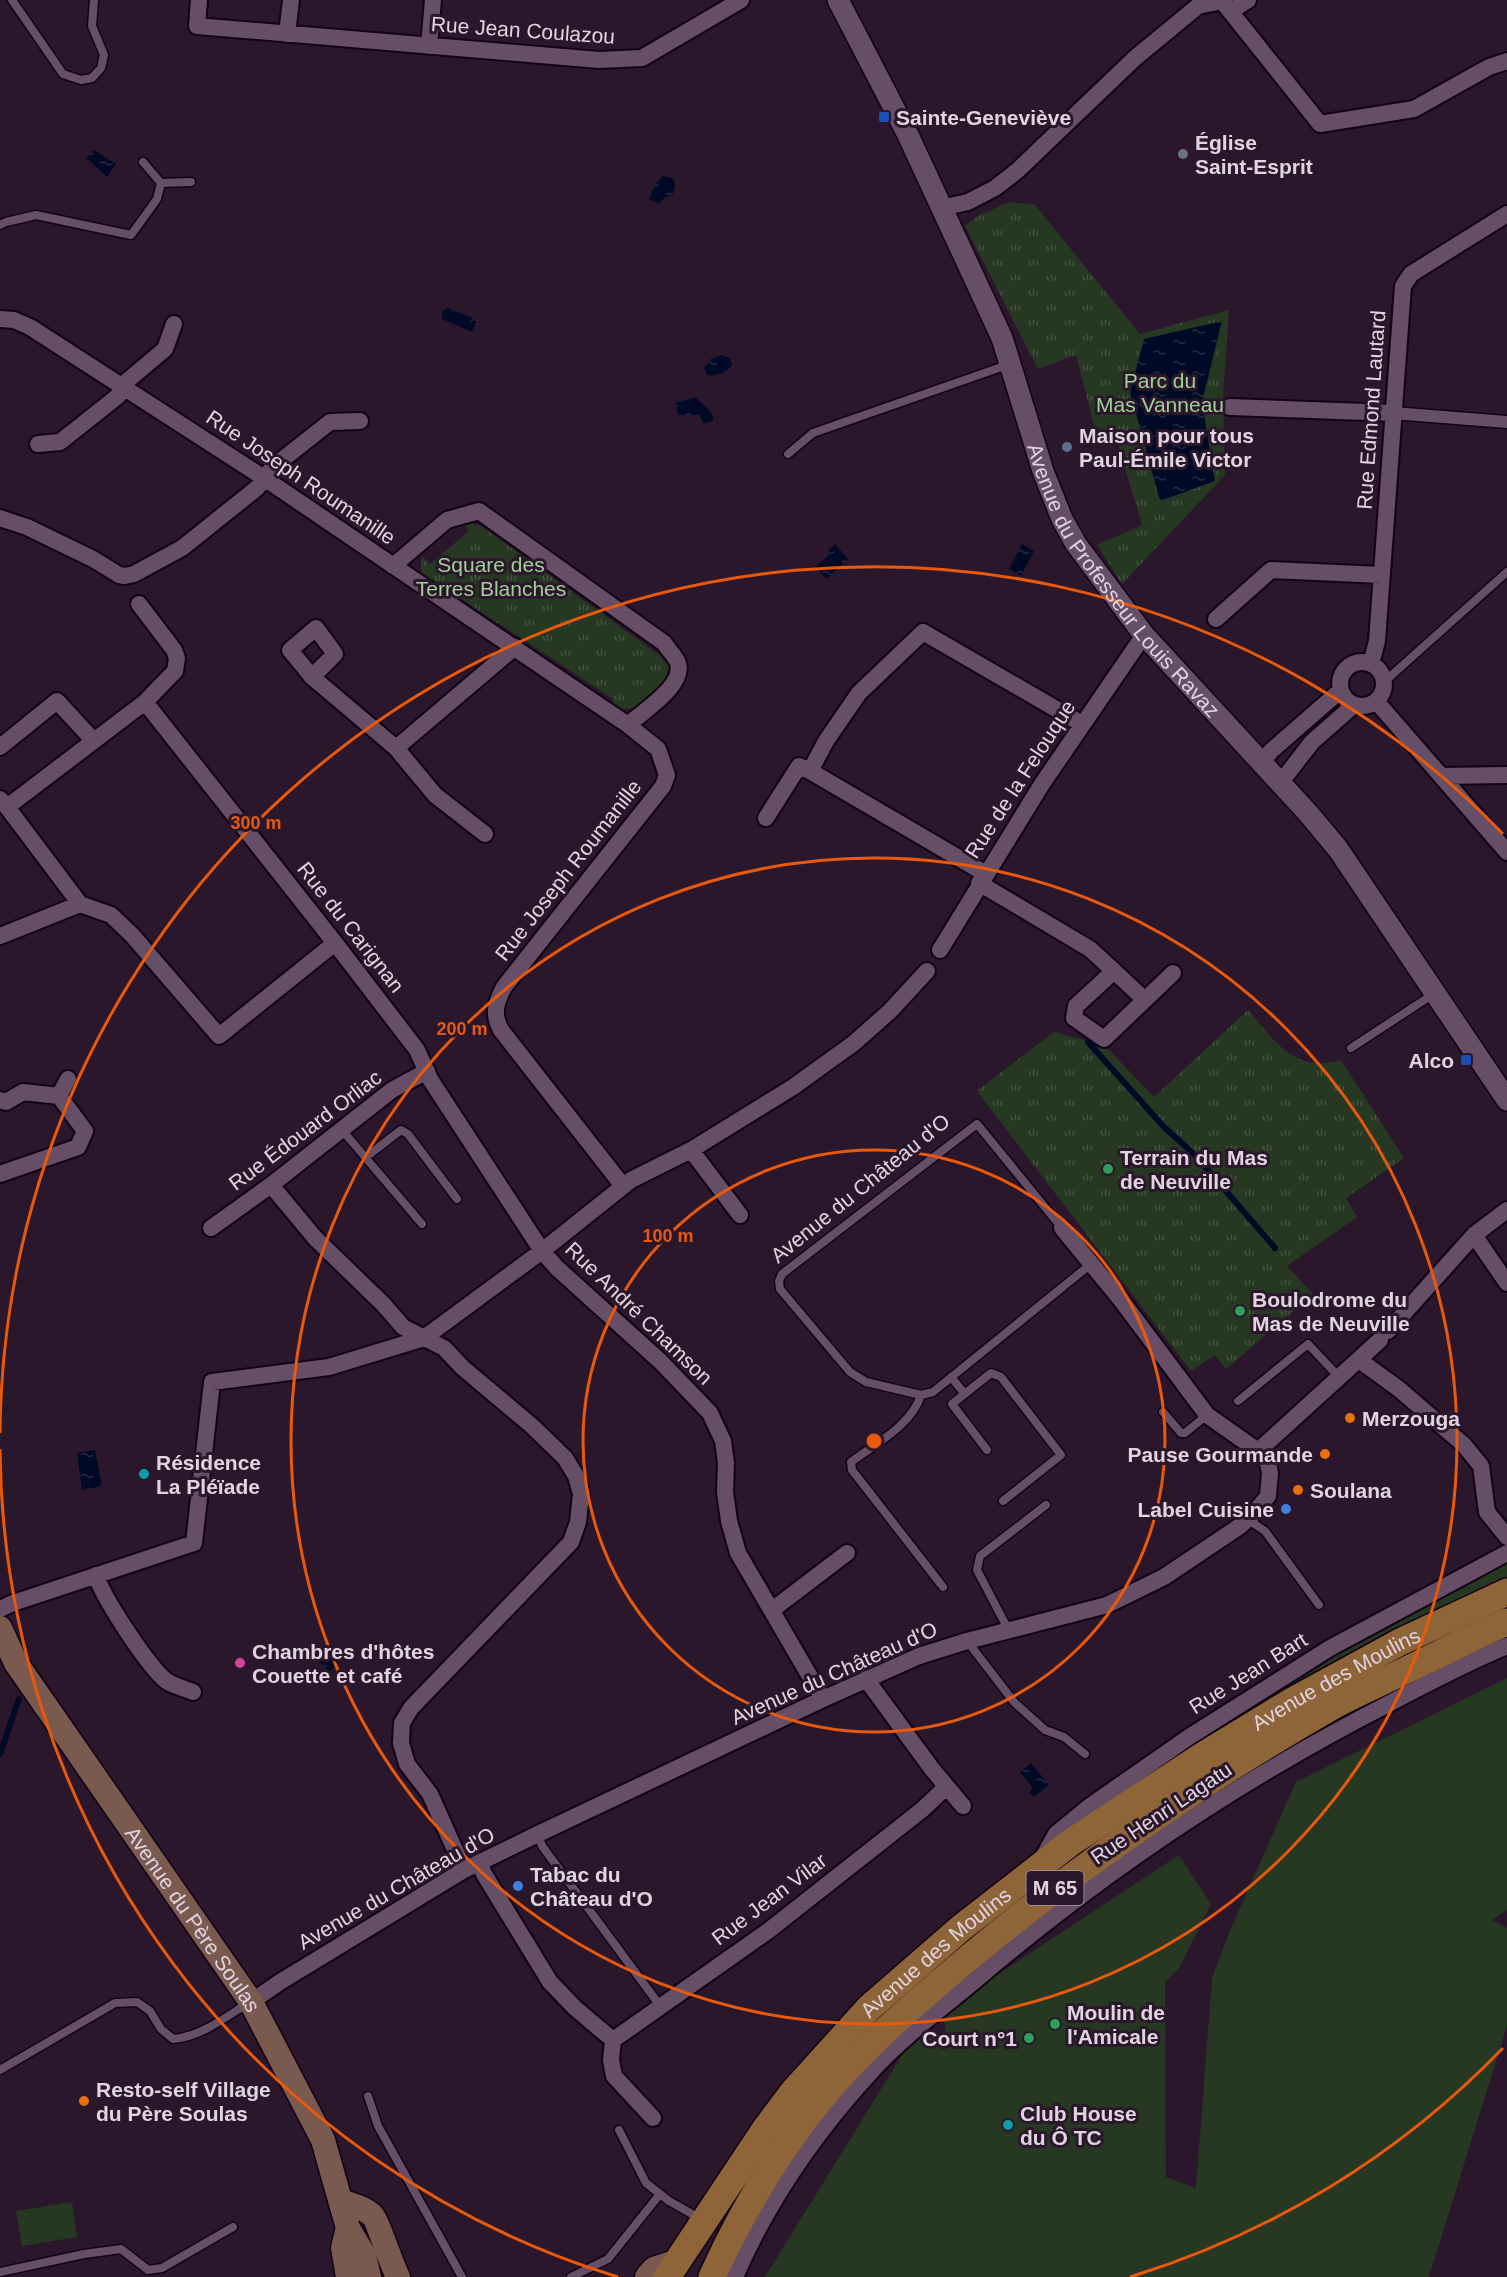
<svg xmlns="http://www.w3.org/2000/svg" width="1507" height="2277" font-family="Arial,sans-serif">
  <defs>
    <pattern id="park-tufts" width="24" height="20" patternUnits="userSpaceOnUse" patternTransform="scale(1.5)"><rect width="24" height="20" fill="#263722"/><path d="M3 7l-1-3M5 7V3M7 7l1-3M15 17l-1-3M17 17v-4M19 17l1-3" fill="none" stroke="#455342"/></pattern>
    <pattern id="water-ripples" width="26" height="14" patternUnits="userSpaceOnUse" patternTransform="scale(1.5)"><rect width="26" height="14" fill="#000925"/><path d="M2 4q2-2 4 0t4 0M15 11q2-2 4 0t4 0" fill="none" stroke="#252c44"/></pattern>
  </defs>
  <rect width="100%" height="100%" fill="#2b172c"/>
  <!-- green -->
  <path fill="#263722" d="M1507,1564v17l-301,159 -2,-2 6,-8 178,-107z
    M1507,1678v232l-15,10 15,8v98l-78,251h-664l139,-225 19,-17 13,4 10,-8 -3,-15 45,-35 191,-126 32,49 -31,63 -15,15 1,195 30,11 16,-210 19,-50 65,-146z
    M72,2202l5,35 -55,9 -6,-35z"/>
  <!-- park -->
  <path fill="url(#park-tufts)" d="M1009,202l26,3 105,129 89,-24 -6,86 2,79 -103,109 -25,-39 45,-20 -27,-90h-6l-15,-10 -18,-70 -38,14 -73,-143 13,-10z
    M463,522l18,4 181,131 7,10c-2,8 -3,17 -7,23 -11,14 -35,25 -52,15l3,-6 -180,-119 -4,4 -8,-13 1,-15 8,8 39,-33z
    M1248,1010c27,31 47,64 93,50l63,98 -58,40 11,19 -70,49 26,28 -87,75 -11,-14 -24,16 -214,-280 77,-59 50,13 50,52z"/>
  <!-- water -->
  <path fill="url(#water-ripples)" d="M94,150l22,14 -9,13 -21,-19z
    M663,176l9,2c5,6 3,11 0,17l-8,3 -5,6 -10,-5 6,-14z
    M448,308l29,12 -5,12 -30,-13v-8z
    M1222,321l-20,81 13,79 -55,20 -30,-109 14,-53z
    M721,355l9,3 2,7c-5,7 -18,12 -25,10l-3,-7 7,-9z
    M695,397l15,14 4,9 -10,4 -5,-9h-21l-3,-12z
    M835,544l13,15 -21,20 -12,-12 14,-12 -2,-3z
    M1022,544l12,7 -13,25 -12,-7z
    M95,1450l7,36 -20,4 -5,-37z
    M337,1644l10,11 -18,17 -11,-11z
    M1031,1763l18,22 -15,12 -5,-5 4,-4 -13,-16z"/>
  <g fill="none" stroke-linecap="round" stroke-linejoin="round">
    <!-- stream -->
    <path stroke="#000925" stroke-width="6" d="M1088,1042l76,85 30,27 81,94
      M0,1754l19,-55"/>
    <defs>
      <path id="service" d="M12,0l51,74 18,6 11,-2 9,-10 3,-13 -12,-29 2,-26
        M143,162l18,21 30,-1
        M0,225l6,-3 30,-7 95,20 26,-36 4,-16
        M788,454l25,-21 197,-69
        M1384,682l123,-110
        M1351,1048l84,-55
        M342,1130l80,94
        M366,1157l35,-27 7,4 49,65
        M1062,1228l-85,-104 -195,150 -3,7 1,8 70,83 16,10 55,13 12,-3 158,-128
        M951,1377l13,16
        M921,1395c-9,30 -46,49 -70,67l1,8 91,117
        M1238,1401l70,-57 30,32
        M1163,1412l18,21h4l22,-18
        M987,1450l-35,-46 39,-31 10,4 60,78 -58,46
        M1247,1519l18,12 54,74
        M1009,1631l-32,-61 3,-14 66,-51
        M967,1641l47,61 31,28 19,7 21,17
        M538,1834l4,12 119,161
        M0,2070l115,-67 22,-1 13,9 11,18 12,10c28,-2 54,-23 77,-37
        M368,2096l10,30 84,151
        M619,2130l27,53 23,18 32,18
        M0,2272l84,-18 37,-5 27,21 14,-2 71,-41
        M571,2277l37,-18 52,-65"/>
      <path id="pedestrian" d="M1393,413l114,9"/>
      <path id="minor" d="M199,0l-2,26 402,34 43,-2 99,-58
        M1231,11l17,-11
        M287,34l4,-34
        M429,46l4,-46
        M941,208l27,-6 27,-14 23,-18 117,-112 63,-52 24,-5 98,123 94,-15 75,-42 18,-6
        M0,319l14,1 16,7 234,151 364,247 30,24 9,26 -4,11 -159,201c-8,15 -12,27 -3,43l122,156
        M1230,407l163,6
        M38,444l22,-2 58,-46 9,-15 38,-32 9,-25
        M0,518l27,9 66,32 26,16 6,1 9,-2 48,-26 75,-60 16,-21 57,-45 30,-1
        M393,566l54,-46 32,-9 185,132c4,6 12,14 14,20 7,23 -35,48 -50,62
        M1216,619l55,-49 111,5
        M1340 684a22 22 0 1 1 44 0a22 22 0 1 1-44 0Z
        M1371,664l6,-23 26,-355 8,-12 96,-60
        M312,677l23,-23 -19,-26 -26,22 22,27 84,71 39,47 50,39
        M1376,701l131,151
        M145,702l190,241 82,107 13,29 112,172 15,17 103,93 50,52 13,28 3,22 -1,29 4,29 9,32 85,146
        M0,747l57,-46 36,39
        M396,748l119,-101
        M1262,763l9,-12 70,-61
        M810,771l176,103
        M1441,776l66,-1
        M1281,782l31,-40 42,-37
        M0,799l7,8 138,-105 30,-31 2,-13 -3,-8 -35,-46
        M7,807l73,97
        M766,818l33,-52 11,5 16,-30 33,-48 64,-61 159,92
        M979,883l111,66 24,22 -38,35 -2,12 30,21 69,-66
        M0,936l80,-32 31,11 21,20 87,101 116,-93
        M940,950l102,-166 102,-149
        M1114,971l31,29
        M59,1096l9,-17
        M0,1100l6,2 17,-10 36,4 26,35 -7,16 -78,27
        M691,1150l49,65
        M271,1185l44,53 69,67 19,22 41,21 19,20 69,58 33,32 11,18 5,18 -3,28 -7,20 -160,166 -9,15 -1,20 6,21 23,30 34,76
        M211,1228l60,-43 121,-95 35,-19
        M1474,1235l33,48
        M1388,1331l86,-96 33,-25
        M1359,1360l40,29 65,56 17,21 6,46 20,25
        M1258,1451l122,-111
        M96,1575c7,23 49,86 67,103 6,7 21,10 30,14
        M0,1609l13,-6 181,-60 18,-161 117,-15 95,-29 118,-87 89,-71 60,-30 102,-63 61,-44 36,-32 37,-40
        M772,1610l75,-57
        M866,1679l66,90 31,37
        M1042,1859l14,-25 34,-28 99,-69 141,-89 177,-95
        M480,1863l4,11 66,108 25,26 38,32 155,-109 155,-122 23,-22
        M251,2002l29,-20 184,-112 74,-36 285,-135 96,-43 48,-15 140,-36 57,-28 76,-51 13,-12 15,-18 2,-23 -2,-10 -10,-12 -51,-36 -86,-115 -59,-72
        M613,2040l-2,20 3,16 39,42
        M735,2277c32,-74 80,-144 135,-204 31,-35 71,-64 107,-94 127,-108 266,-201 415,-277 38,-20 76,-40 115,-56"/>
      <g id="tertiary">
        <path id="s1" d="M838,0l70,135 94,203 41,133 19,48 14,25 68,91 164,178 30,36 169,251"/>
      </g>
      <g id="secondary">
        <path id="s2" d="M0,1628l16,35 235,339 72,138 25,88 16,27 5,22"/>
        <path d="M341,2201c11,4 22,6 31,14 5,4 20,51 26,62"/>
        <path d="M348,2277l-5,-29 5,-20"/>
        <path d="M647,2277l7,-8 24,-8"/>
      </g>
      <g id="primary">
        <path id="s3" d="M667,2277l99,-149 27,-36 76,-84 92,-80 109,-85 132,-87 92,-56 106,-58 107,-50"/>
        <path d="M712,2277c27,-60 62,-119 103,-171 45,-57 101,-104 156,-150 112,-93 233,-176 360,-249 21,-12 45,-22 67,-33 36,-17 72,-36 109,-52"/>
      </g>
    </defs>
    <!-- service casing -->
    <use href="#service" stroke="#120314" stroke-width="11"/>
    <!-- pedestrian casing -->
    <use href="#pedestrian" stroke="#120314" stroke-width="15"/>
    <!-- minor casing -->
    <use href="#minor" stroke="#120314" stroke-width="20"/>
    <!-- tertiary casing -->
    <use href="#tertiary" stroke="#120314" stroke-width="24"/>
    <!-- secondary casing -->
    <use href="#secondary" stroke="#120314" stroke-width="27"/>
    <!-- primary casing -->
    <use href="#primary" stroke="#120314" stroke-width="30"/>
    <!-- service -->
    <use href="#service" stroke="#654e66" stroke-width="8"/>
    <!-- pedestrian -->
    <use href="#pedestrian" stroke="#654e66" stroke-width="12"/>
    <!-- minor -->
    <use href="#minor" stroke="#654e66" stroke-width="16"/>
    <!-- tertiary -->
    <use href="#tertiary" stroke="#654e66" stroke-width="21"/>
    <!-- secondary -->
    <use href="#secondary" stroke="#7a594f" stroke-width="24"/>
    <!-- primary -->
    <use href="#primary" stroke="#8e6538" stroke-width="27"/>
  </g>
  <!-- distance rings -->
  <g fill="none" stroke="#e8590c" stroke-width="3">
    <circle cx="874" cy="1441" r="291"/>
    <circle cx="874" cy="1441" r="583"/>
    <path d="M1503 2048A874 874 0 0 1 1130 2277M618 2277A874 874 0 0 1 0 1449M0 1433A874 874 0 0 1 1503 834"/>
  </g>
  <!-- markers -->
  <g fill="#1a4fb4" stroke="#2b172c" stroke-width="2">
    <rect x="878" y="111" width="12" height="12" rx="3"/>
    <rect x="1460" y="1054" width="12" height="12" rx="3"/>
  </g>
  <circle fill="#6b7280" stroke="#2b172c" stroke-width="2" cx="1183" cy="154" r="6"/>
  <circle fill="#5c6f8a" stroke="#2b172c" stroke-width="2" cx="1067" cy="447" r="6"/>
  <g fill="#2e9e5b" stroke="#2b172c" stroke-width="2">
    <circle cx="1108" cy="1169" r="6"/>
    <circle cx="1240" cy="1311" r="6"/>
    <circle cx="1055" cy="2024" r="6"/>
    <circle cx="1029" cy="2038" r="6"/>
  </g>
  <g fill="#e8710a" stroke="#2b172c" stroke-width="2">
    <circle cx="1350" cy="1418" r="6"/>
    <circle cx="1325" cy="1454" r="6"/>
    <circle cx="1298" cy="1490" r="6"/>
    <circle cx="84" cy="2101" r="6"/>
  </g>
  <g fill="#0f9aa8" stroke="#2b172c" stroke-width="2">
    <circle cx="144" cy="1474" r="6"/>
    <circle cx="1008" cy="2125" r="6"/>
  </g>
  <g fill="#3f7fe0" stroke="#2b172c" stroke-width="2">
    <circle cx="1286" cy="1509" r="6"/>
    <circle cx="518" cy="1886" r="6"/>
  </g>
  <circle fill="#d1479c" stroke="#2b172c" stroke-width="2" cx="240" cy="1663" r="6"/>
  <g text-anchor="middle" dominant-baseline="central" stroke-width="6" stroke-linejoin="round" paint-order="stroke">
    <!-- shield labels -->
    <rect fill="#2b172c" stroke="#aa9bab" stroke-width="1.5" x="1026.5" y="1871" width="57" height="34" rx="4.5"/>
    <g font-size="20" font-weight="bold" fill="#e1d4e2">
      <text x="1055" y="1888">M 65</text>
    </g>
    <!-- street labels -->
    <g font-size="21" fill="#e1d4e2" stroke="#2b172c">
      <text transform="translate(523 30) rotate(4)">Rue Jean Coulazou</text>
      <text transform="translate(1371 410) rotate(-86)">Rue Edmond Lautard</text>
      <text transform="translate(301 477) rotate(34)">Rue Joseph Roumanille</text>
      <text stroke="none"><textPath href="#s1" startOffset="651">Avenue du Professeur Louis Ravaz</textPath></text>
      <text transform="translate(1020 779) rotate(-57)">Rue de la Felouque</text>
      <text transform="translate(568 870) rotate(-52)">Rue Joseph Roumanille</text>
      <text transform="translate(351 927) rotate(52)">Rue du Carignan</text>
      <text transform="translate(305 1130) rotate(-37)">Rue Édouard Orliac</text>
      <text transform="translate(860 1188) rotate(-39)">Avenue du Château d'O</text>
      <text transform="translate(639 1313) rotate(44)">Rue André Chamson</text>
      <text transform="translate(834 1673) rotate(-24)">Avenue du Château d'O</text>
      <text transform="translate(1248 1673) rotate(-32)">Rue Jean Bart</text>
      <text stroke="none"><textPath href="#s3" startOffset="910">Avenue des Moulins</textPath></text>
      <text transform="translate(1161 1813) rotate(-34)">Rue Henri Lagatu</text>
      <text transform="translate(396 1888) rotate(-30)">Avenue du Château d'O</text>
      <text transform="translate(769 1899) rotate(-37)">Rue Jean Vilar</text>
      <text stroke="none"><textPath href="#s2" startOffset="350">Avenue du Père Soulas</textPath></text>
      <text stroke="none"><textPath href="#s3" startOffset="424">Avenue des Moulins</textPath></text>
    </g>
    <!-- poi labels -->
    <g font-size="21" font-weight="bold" fill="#e1d4e2" stroke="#2b172c" text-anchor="start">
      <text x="896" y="117">Sainte-Geneviève</text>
      <text x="1195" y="142">Église<tspan x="1195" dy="24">Saint-Esprit</tspan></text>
      <text x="1079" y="435">Maison pour tous<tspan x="1079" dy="24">Paul-Émile Victor</tspan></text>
      <text x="1454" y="1060" text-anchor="end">Alco</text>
      <text x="1120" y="1157">Terrain du Mas<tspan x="1120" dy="24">de Neuville</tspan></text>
      <text x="1252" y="1299">Boulodrome du<tspan x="1252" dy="24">Mas de Neuville</tspan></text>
      <text x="1362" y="1418">Merzouga</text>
      <text x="1313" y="1454" text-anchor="end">Pause Gourmande</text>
      <text x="156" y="1462">Résidence<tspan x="156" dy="24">La Pléïade</tspan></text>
      <text x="1310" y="1490">Soulana</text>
      <text x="1274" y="1509" text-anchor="end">Label Cuisine</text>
      <text x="252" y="1651">Chambres d'hôtes<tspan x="252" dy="24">Couette et café</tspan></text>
      <text x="530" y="1874">Tabac du<tspan x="530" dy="24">Château d'O</tspan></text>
      <text x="1067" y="2012">Moulin de<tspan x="1067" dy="24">l'Amicale</tspan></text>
      <text x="1017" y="2038" text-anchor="end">Court n°1</text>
      <text x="96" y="2089">Resto-self Village<tspan x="96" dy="24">du Père Soulas</tspan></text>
      <text x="1020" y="2113">Club House<tspan x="1020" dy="24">du Ô TC</tspan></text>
    </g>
    <!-- park labels -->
    <g font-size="21" fill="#a0d095" stroke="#2b172c">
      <text x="1160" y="380">Parc du<tspan x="1160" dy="24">Mas Vanneau</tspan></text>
      <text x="491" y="564">Square des<tspan x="491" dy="24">Terres Blanches</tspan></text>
    </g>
  </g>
  <circle cx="874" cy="1441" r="9" fill="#e8590c" stroke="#2b172c" stroke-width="3"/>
  <g font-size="18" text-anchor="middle" font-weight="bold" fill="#e8590c" stroke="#2b172c" stroke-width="6" stroke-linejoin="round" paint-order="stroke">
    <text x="256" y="829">300 m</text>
    <text x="462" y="1035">200 m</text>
    <text x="668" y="1242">100 m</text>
  </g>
</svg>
